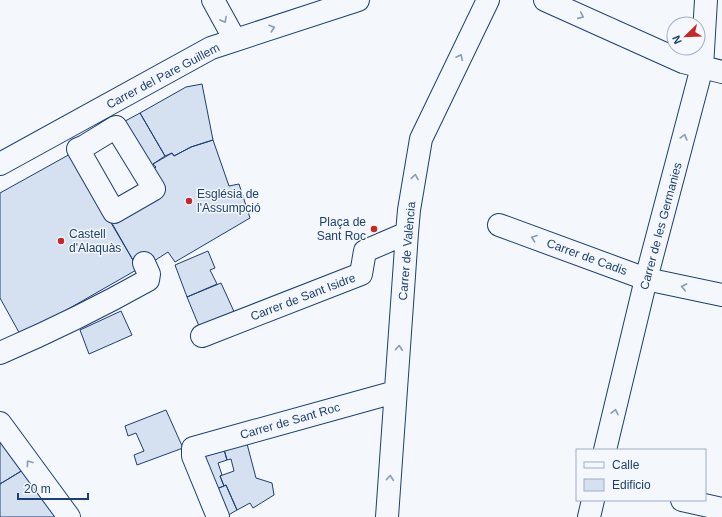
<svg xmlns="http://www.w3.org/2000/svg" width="722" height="517" font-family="Helvetica,sans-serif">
  <rect width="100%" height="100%" fill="#f4f7fb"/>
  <!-- building -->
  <path fill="#d5e0f0" stroke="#1d3f73" d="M202,84l11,56 -22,7 -17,9 -2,-3 -7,3 -25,-43 46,-26z
    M140,113l25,43 -12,8 3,3 -11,6 -29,-47z
    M213,140l16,46 10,-2 11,34 -75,44 -7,-10 -17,11 -14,4 -30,-51 47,-27 -9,-16 11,-6 -3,-3 19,-11 2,3 17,-9z
    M72,153l66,116 -117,67 -21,-38v-105z
    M208,251l7,17 -5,2 7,14 -30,13 -12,-32z
    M221,283l15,33 -35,15 -14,-34z
    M121,311l11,24 -43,19 -9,-24z
    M166,410l17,38 -46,17 -3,-10 10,-4 -8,-18 -8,3 -3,-10z
    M0,437l23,33 -23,14z
    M246,440l10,38 16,5 2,12 -21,13 -3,-5 -13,7 -11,-25 -2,1 -4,-10 14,-5 -3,-12 -4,1 -4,-14z
    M223,446l4,14 -9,3 4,12 -2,1 4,10 -10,4 -14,-37z
    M23,470l34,47h-57v-33z
    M226,485l11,25 -12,7 -11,-27z"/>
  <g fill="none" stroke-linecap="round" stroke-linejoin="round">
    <defs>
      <path id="minor" d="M213,0l22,40
        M545,0l138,62 39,10
        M116,127l38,62 -40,23 -36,-63 7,-3z
        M0,164l211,-116 147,-48
        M499,225l147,54 76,16
        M202,336l159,-62 4,-23 42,-18
        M0,353c51,-22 100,-46 148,-73l1,-6 -5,-11
        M0,423l69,94
        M605,450l41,-171 56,-212 4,-67
        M682,500l40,9
        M218,517l-25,-61v-8l202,-56
        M387,517l20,-284 2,-23 12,-71 67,-139
        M589,517l4,-17"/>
    </defs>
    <!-- minor casing -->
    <use href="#minor" stroke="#1d3f73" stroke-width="24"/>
    <!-- minor -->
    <use href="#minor" stroke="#f4f7fb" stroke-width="22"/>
  </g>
  <!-- one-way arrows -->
  <defs><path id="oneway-chevron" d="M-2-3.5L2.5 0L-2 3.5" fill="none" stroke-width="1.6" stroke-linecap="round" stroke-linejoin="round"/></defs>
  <g stroke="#889bb7">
    <use href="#oneway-chevron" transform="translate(581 16) rotate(24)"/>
    <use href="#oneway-chevron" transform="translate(224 20) rotate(61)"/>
    <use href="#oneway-chevron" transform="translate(272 28) rotate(-18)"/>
    <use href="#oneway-chevron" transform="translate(460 57) rotate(-64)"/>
    <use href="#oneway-chevron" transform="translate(684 137) rotate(-75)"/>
    <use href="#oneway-chevron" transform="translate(415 177) rotate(-81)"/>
    <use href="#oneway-chevron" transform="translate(534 238) rotate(-160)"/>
    <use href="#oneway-chevron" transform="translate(684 287) rotate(-168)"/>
    <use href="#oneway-chevron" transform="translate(399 348) rotate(-86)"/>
    <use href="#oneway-chevron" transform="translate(615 412) rotate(-77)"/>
    <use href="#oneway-chevron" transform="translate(29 463) rotate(-126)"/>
    <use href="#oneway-chevron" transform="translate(390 478) rotate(-86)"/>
  </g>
  <!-- markers -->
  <g fill="#c62828" stroke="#f4f7fb" stroke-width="1.5">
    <circle cx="189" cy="201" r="4"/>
    <circle cx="374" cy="229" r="4"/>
    <circle cx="61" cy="241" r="4"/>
  </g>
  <g text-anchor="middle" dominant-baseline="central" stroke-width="3" stroke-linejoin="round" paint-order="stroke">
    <!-- street labels -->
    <g font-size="12" fill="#1d3f73" stroke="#f4f7fb">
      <text transform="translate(163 76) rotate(-28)">Carrer del Pare Guillem</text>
      <text transform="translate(661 226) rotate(-75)">Carrer de les Germanies</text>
      <text transform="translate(407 251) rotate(-85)">Carrer de València</text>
      <text transform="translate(587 257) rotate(20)">Carrer de Cadis</text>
      <text transform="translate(303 297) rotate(-21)">Carrer de Sant Isidre</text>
      <text transform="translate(290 421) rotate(-16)">Carrer de Sant Roc</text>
    </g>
    <!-- poi labels -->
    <g font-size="12" fill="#1d3f73" stroke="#f4f7fb" text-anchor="start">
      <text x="197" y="194">Església de<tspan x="197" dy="14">l'Assumpció</tspan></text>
      <text x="366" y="222" text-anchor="end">Plaça de<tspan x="366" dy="14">Sant Roc</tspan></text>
      <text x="69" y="234">Castell<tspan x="69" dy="14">d'Alaquàs</tspan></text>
    </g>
  </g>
  <!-- legend -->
  <rect x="576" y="449" width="130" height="52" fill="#f4f7fb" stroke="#9eadc5"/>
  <rect x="584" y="462" width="20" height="6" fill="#f4f7fb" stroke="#9eadc5"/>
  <text x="612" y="469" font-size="12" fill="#1d3f73">Calle</text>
  <rect x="584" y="479" width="20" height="12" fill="#d5e0f0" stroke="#9eadc5"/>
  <text x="612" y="489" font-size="12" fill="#1d3f73">Edificio</text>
  <!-- north arrow -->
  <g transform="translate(686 36) rotate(247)"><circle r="19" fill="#f4f7fb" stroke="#9eadc5"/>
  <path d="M0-3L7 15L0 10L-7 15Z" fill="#c62828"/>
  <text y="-6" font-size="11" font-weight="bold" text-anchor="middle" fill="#1d3f73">N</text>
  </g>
  <!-- scale -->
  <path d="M18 493v6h70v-6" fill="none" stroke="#1d3f73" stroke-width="2"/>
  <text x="24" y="493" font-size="12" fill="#1d3f73" stroke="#f4f7fb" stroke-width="3" paint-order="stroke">20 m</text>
</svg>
